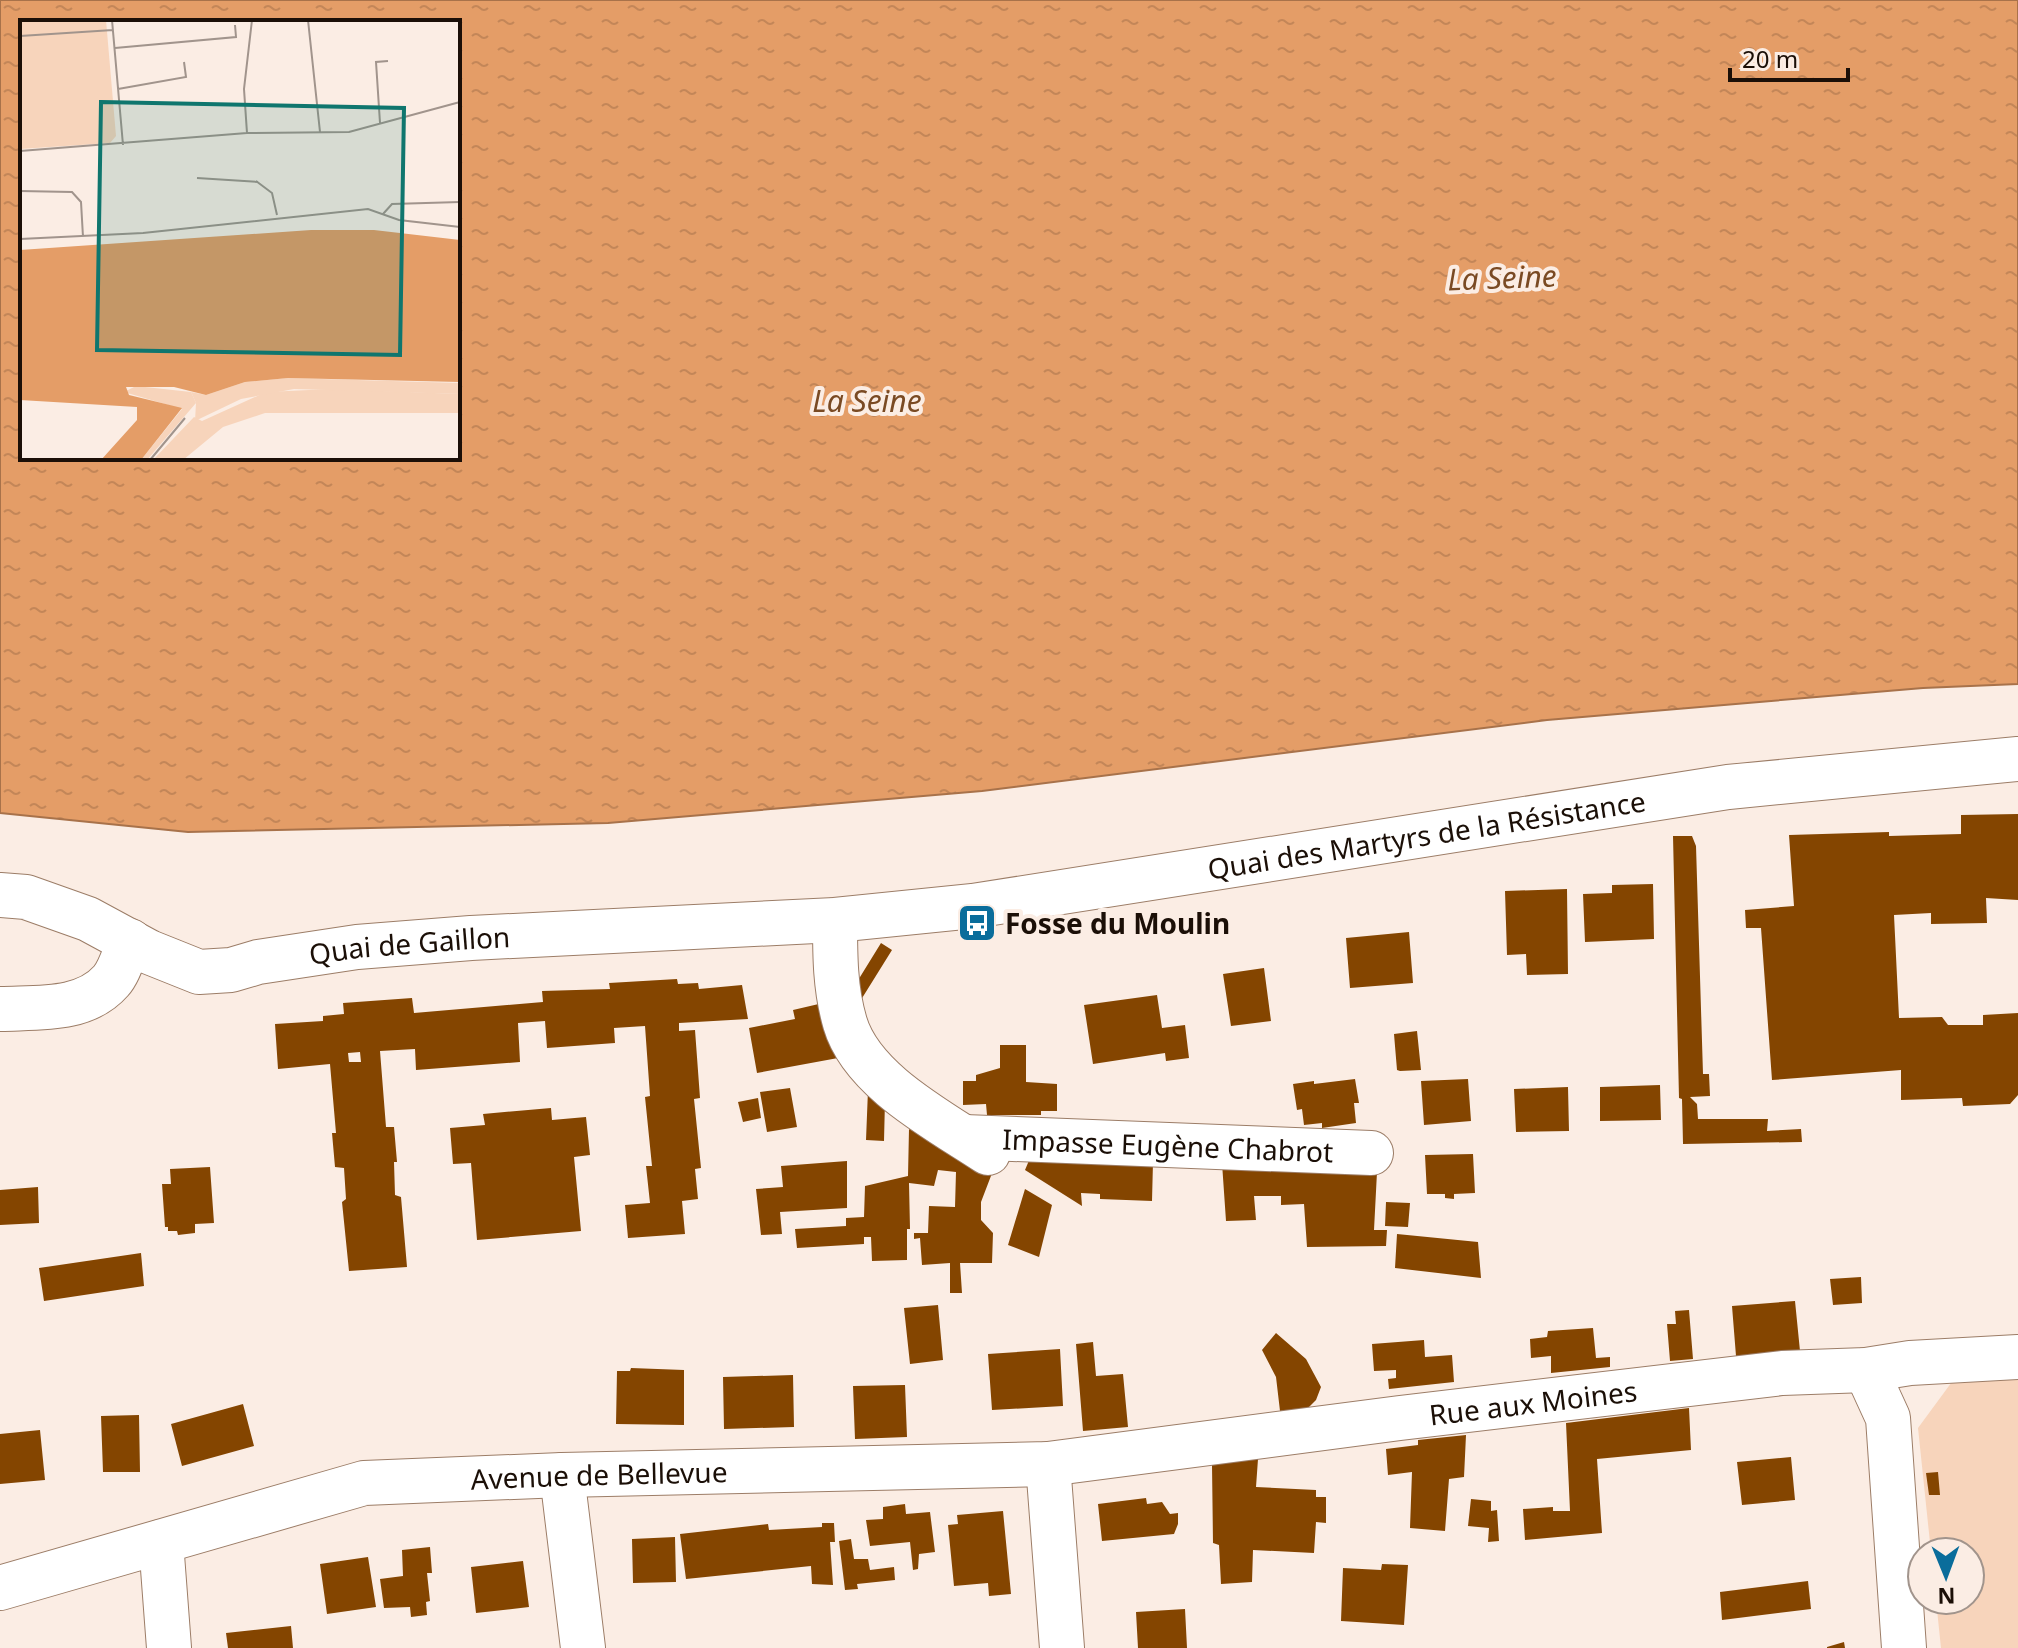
<svg xmlns="http://www.w3.org/2000/svg" width="2018" height="1648" font-family="'Noto Sans',sans-serif">
  <defs>
    <pattern id="water-ripples" width="26" height="14" patternUnits="userSpaceOnUse" patternTransform="scale(2)"><rect width="26" height="14" fill="#e49d67"/><path d="M2 4q2-2 4 0t4 0M15 11q2-2 4 0t4 0" fill="none" stroke="#c38658"/></pattern>
  </defs>
  <rect width="100%" height="100%" fill="#fbede4"/>
  <!-- park -->
  <path fill="#f7d4bb" d="M2018,1371v277h-77l-5,-48h34v-48h-39l-13,-124 39,-53z"/>
  <!-- water -->
  <path fill="url(#water-ripples)" stroke="#a8724a" stroke-width="2" fill-rule="evenodd" d="M0,0h2018v684l-95,4 -376,32 -565,71 -374,32 -420,9 -188,-19zM22,22h436v436h-436z"/>
  <!-- building -->
  <path fill="#844500" fill-rule="evenodd" d="M2018,814v86l-32,-2 1,25 -56,1v-11l-37,2 5,103 43,-1 6,8h35v-10l35,-2v82l-8,9 -47,2 -1,-8 -61,2v-30l-129,10 -11,-152h-15l-1,-18 49,-4 -5,-71 100,-3v4l72,-2v-19z
    M1673,836h19l4,10 7,228h6l1,22 -20,1 7,7 1,15h70l-1,12 34,-2 1,13 -119,2 -1,-45 -3,-1z
    M1653,884l1,55 -69,3 -2,-48 29,-1v-8z
    M1567,889l1,85 -41,1 -1,-21 -19,1 -2,-64z
    M1409,932l4,51 -63,5 -4,-50z
    M881,943l11,7 -33,53 -7,-13z
    M1264,968l7,53 -40,5 -8,-52z
    M677,979l1,5 20,-1 1,6 43,-4 6,34 -69,4v8l16,-1 5,68 -6,1 7,69 -6,1 3,30 -16,2 3,33 -57,4 -3,-33 25,-2 -4,-37h6l-7,-69 5,-1 -5,-70 -31,2 1,15 -68,5 -2,-27 -27,2 2,39 -104,8 -1,-21 -35,2 6,76h8l3,35h-3l1,33 6,2 6,70 -58,4 -7,-69 4,-3 -2,-31 -9,-1 -3,-34h4l-6,-69 -52,5 -3,-45 48,-3v-5l21,-2 -1,-11 69,-5 2,15 129,-11 -1,-11 68,-2 -1,-6zM360,1052l1,10h-12l-1,-9z
    M1157,995l5,33 23,-3 4,33 -23,3 -1,-8 -72,11 -9,-59z
    M823,1003l15,55 -81,15 -8,-45 46,-9 -2,-9z
    M1417,1031l4,39 -21,1 -3,-1 -3,-36z
    M1000,1045h26v37l31,2v27h-16v4h-54l-1,-11 -23,1v-24h13v-6l24,-7z
    M1355,1079l4,24h-5l2,20 -34,5v-5l-18,2 -2,-16 -5,1 -4,-26 21,-3v3z
    M1468,1079l3,42 -47,4 -3,-44z
    M1660,1085l1,35 -61,1v-34z
    M1568,1087l1,44 -53,1 -2,-43z
    M790,1088l7,39 -30,5 -7,-40z
    M868,1090l17,10 -1,41 -18,-1z
    M758,1098l3,20 -18,4 -5,-20z
    M551,1108l1,12 34,-3 4,38 -16,2 7,74 -104,9 -6,-77 -18,1 -3,-36 35,-3 -2,-11z
    M909,1129l85,39 -13,34v18l12,13 -1,30h-32l2,30h-12v-30l-28,2 -2,-27 -6,1v-6h14l1,-27 26,1 1,-35 -18,-2 -4,16 -25,-3 1,46h-3v31l-35,1 -1,-24h-7v7l-67,4 -2,-19 51,-3v-8l18,-1 1,-31 43,-10z
    M1033,1151l120,11 -1,39 -52,-2v-5l-19,-1 1,13 -57,-36z
    M1473,1154l2,39 -21,1v5l-9,-1v-4h-18l-2,-39z
    M847,1161v47l-67,4 2,22 -21,1 -5,-46 27,-2 -2,-21z
    M1222,1163l155,9 -3,58h13l-1,16 -79,1 -3,-43 -23,1v-9h-27l2,24 -30,1z
    M210,1167l4,56 -19,1v9l-17,2 -1,-4h-9v-4h-3l-3,-43h9l-1,-15z
    M38,1187l1,36 -39,2v-35z
    M1025,1189l27,16 -13,52 -31,-12z
    M1386,1202l24,1 -2,24 -23,-1z
    M1397,1234l81,8 3,36 -86,-10z
    M141,1253l3,33 -100,15 -5,-33z
    M1861,1277l1,26 -29,2 -3,-26z
    M1795,1301l5,50 -64,5 -4,-50z
    M938,1305l5,55 -33,4 -6,-56z
    M1689,1310l4,49 -23,2 -3,-37h9l-1,-13z
    M1593,1328l3,30 14,-1v10l-59,6v-17l-20,2 -1,-19 17,-2 1,-6z
    M1276,1333l30,26 15,28 -5,13 -8,8 -28,3 -4,-34 -14,-27z
    M1424,1340l1,17 27,-2 2,27 -65,7 -1,-10 8,-1v-8l-22,1 -2,-27z
    M1093,1342l3,34 27,-2 5,53 -45,4 -7,-87z
    M1060,1349l3,57 -71,4 -4,-56z
    M631,1368l53,2v55l-68,-1 1,-53h13z
    M793,1375l1,52 -70,2 -1,-52z
    M905,1385l2,52 -52,2 -2,-53z
    M243,1404l11,42 -72,20 -11,-42z
    M1689,1408l2,42 -94,9 5,74 -77,7 -2,-31 30,-2v4h17l-4,-88z
    M139,1415l1,57h-37l-2,-56z
    M40,1430l5,50 -45,4v-50z
    M1466,1435l-2,42 -15,2 -4,52 -35,-3 2,-56 -24,3 -2,-26 32,-4v-5z
    M1791,1457l4,43 -53,5 -5,-43z
    M1258,1459l-2,28 60,3v7h10v26l-10,-1 -2,31 -61,-3 -1,32 -31,2 -2,-39 -6,-2 -1,-78z
    M1938,1472l2,23h-11l-3,-22z
    M1146,1498l1,6 15,-2 8,12 8,-1v11l-4,10 -72,7 -4,-37z
    M1471,1499l20,2v10l6,-1 2,31 -11,1 1,-14 -21,-2z
    M905,1504l1,10 24,-2 5,40 -16,2 -1,15 -5,1 -3,-28 -40,4 -4,-26 17,-1v-12z
    M1003,1511l8,83 -22,2 -1,-13 -34,3 -6,-61 10,-1 -1,-9z
    M822,1523h12l1,19h-5l3,43 -21,-1 -1,-18 -125,13 -6,-45 88,-10 1,6 53,-3z
    M675,1537l1,45 -43,1 -1,-44z
    M851,1539l3,20h14l2,11 24,-3 1,13 -38,4 1,5 -13,1 -6,-49z
    M430,1547l2,26h-5l3,28 -4,1 1,13 -16,2 -1,-10 -26,1 -4,-29 23,-3 -1,-26z
    M368,1557l8,50 -49,7 -7,-50z
    M523,1561l6,46 -53,6 -5,-46z
    M1382,1564l26,1 -4,60 -63,-4 2,-53 38,2z
    M1808,1581l3,28 -89,11 -2,-28z
    M1185,1609l2,39h-49l-2,-36z
    M291,1626l2,22h-65l-2,-15z
    M1844,1642l1,6h-18v-1z"/>
  <g fill="none" stroke-linecap="round" stroke-linejoin="round">
    <defs>
      <g id="minor">
        <path id="s1" d="M0,895l26,2 62,22 61,33 50,20 32,-2 27,-8 99,-15 114,-9 364,-18 138,-14 755,-119 290,-28"/>
        <path d="M835,920c0,35 0,69 10,103 17,58 95,98 143,130"/>
        <path d="M0,1009c37,-2 84,3 111,-28 9,-10 13,-28 19,-40"/>
        <path id="s2" d="M964,1137l407,16"/>
        <path d="M1866,1370l22,48 16,230"/>
        <path d="M1048,1464l14,184"/>
        <path d="M562,1475l21,173"/>
        <path d="M161,1542l8,106"/>
        <path id="s3" d="M0,1588l364,-105 198,-8 486,-11 352,-46 382,-45 84,-3 44,-7 108,-6"/>
      </g>
    </defs>
    <!-- minor casing -->
    <use href="#minor" stroke="#9c7d67" stroke-width="46"/>
    <!-- minor -->
    <use href="#minor" stroke="#fff" stroke-width="44"/>
  </g>
  <!-- icons -->
  <defs>
    <symbol id="bus-square" viewBox="-11 -11 22 22"><rect x="-9" y="-9" width="18" height="18" rx="4" fill="#0a6d9b" stroke="#fbede4"/><path d="M-5-6H5V4H4V6H2V4H-2V6H-4V4H-5ZM-3.5-4V0h7V-4ZM-3.5 1.2v1.5H-2V1.2ZM2 1.2v1.5H3.5V1.2Z" fill="#fff"/></symbol>
  </defs>
  <g fill-rule="evenodd">
    <use href="#bus-square" x="955" y="901" width="44" height="44"/>
  </g>
  <g text-anchor="middle" dominant-baseline="central" stroke-width="8" stroke-linejoin="round" paint-order="stroke">
    <!-- street labels -->
    <g font-size="28" fill="#1b0f07" stroke="#fbede4">
      <text stroke="none"><textPath href="#s1" startOffset="1452">Quai des Martyrs de la Résistance</textPath></text>
      <text stroke="none"><textPath href="#s1" startOffset="428">Quai de Gaillon</textPath></text>
      <text stroke="none"><textPath href="#s2" startOffset="204">Impasse Eugène Chabrot</textPath></text>
      <text stroke="none"><textPath href="#s3" startOffset="1552">Rue aux Moines</textPath></text>
      <text stroke="none"><textPath href="#s3" startOffset="614">Avenue de Bellevue</textPath></text>
    </g>
    <!-- poi labels -->
    <g font-size="28" font-weight="bold" fill="#1b0f07" stroke="#fbede4" text-anchor="start">
      <text x="1005" y="923">Fosse du Moulin</text>
    </g>
    <!-- water labels -->
    <g font-size="30" font-style="italic" fill="#7a4a23" stroke="#fbede4">
      <text transform="translate(1502 277) rotate(-2)">La Seine</text>
      <text x="867" y="400">La Seine</text>
    </g>
  </g>
  <!-- overview -->
  <g transform="translate(20 20)">
    <rect width="440" height="440" fill="#fbede4"/>
    <path d="M116,366l55,6 5,11 -49,57h-6l41,-51 -58,-17zM311,369l129,5v19h-195l-42,14 -40,33h-30l41,-43 8,4 64,-29z" fill="#f7d4bb"/>
    <path d="M268,358l172,5v11l-166,-5 -53,10 -46,22 1,-18 -5,-11 15,3 39,-13z" fill="#f7d4bb"/>
    <path d="M0,0h86l10,116 -6,7 -90,6z" fill="#f7d4bb"/>
    <path d="M291,210h63l86,10v142l-172,-4 -43,4 -39,13 -32,-8h-48l3,8 53,13 -41,52h-40l36,-40v-13l-117,-7v-150z" fill="#e49d67"/>
    <path fill="none" stroke="#a1948c" stroke-width="2" d="M92,0l11,125M288,0l12,112M0,16l93,-6M95,28l121,-11 -1,-12M98,69l68,-12 -2,-15M360,103l-4,-61 12,-1M227,113l-3,-44 8,-69M0,131l227,-18 102,-1 111,-30M177,158l61,4M236,161l16,12 5,22M0,171l52,1 9,10 2,35M363,194l9,-10 68,-2M0,219l123,-6 225,-24 31,11 61,7M130,440l35,-42"/>
    <path fill="#0f766e" fill-opacity="0.15" stroke="#0f766e" stroke-width="4" d="M81,82l303,6 -4,247 -303,-5z"/>
    <rect width="440" height="440" fill="none" stroke="#1b0f07" stroke-width="4"/>
  </g>
  <!-- north arrow -->
  <g transform="translate(1946 1576) rotate(179)"><circle r="38" fill="#fbede4" stroke="#a1948c" stroke-width="2"/>
  <path d="M0-6L14 30L0 20L-14 30Z" fill="#0a6d9b"/>
  <text y="-12" font-size="22" font-weight="bold" text-anchor="middle" fill="#1b0f07">N</text>
  </g>
  <!-- scale -->
  <path d="M1730 68v12h118v-12" fill="none" stroke="#1b0f07" stroke-width="4"/>
  <text x="1742" y="68" font-size="24" fill="#1b0f07" stroke="#fbede4" stroke-width="6" paint-order="stroke">20 m</text>
</svg>
